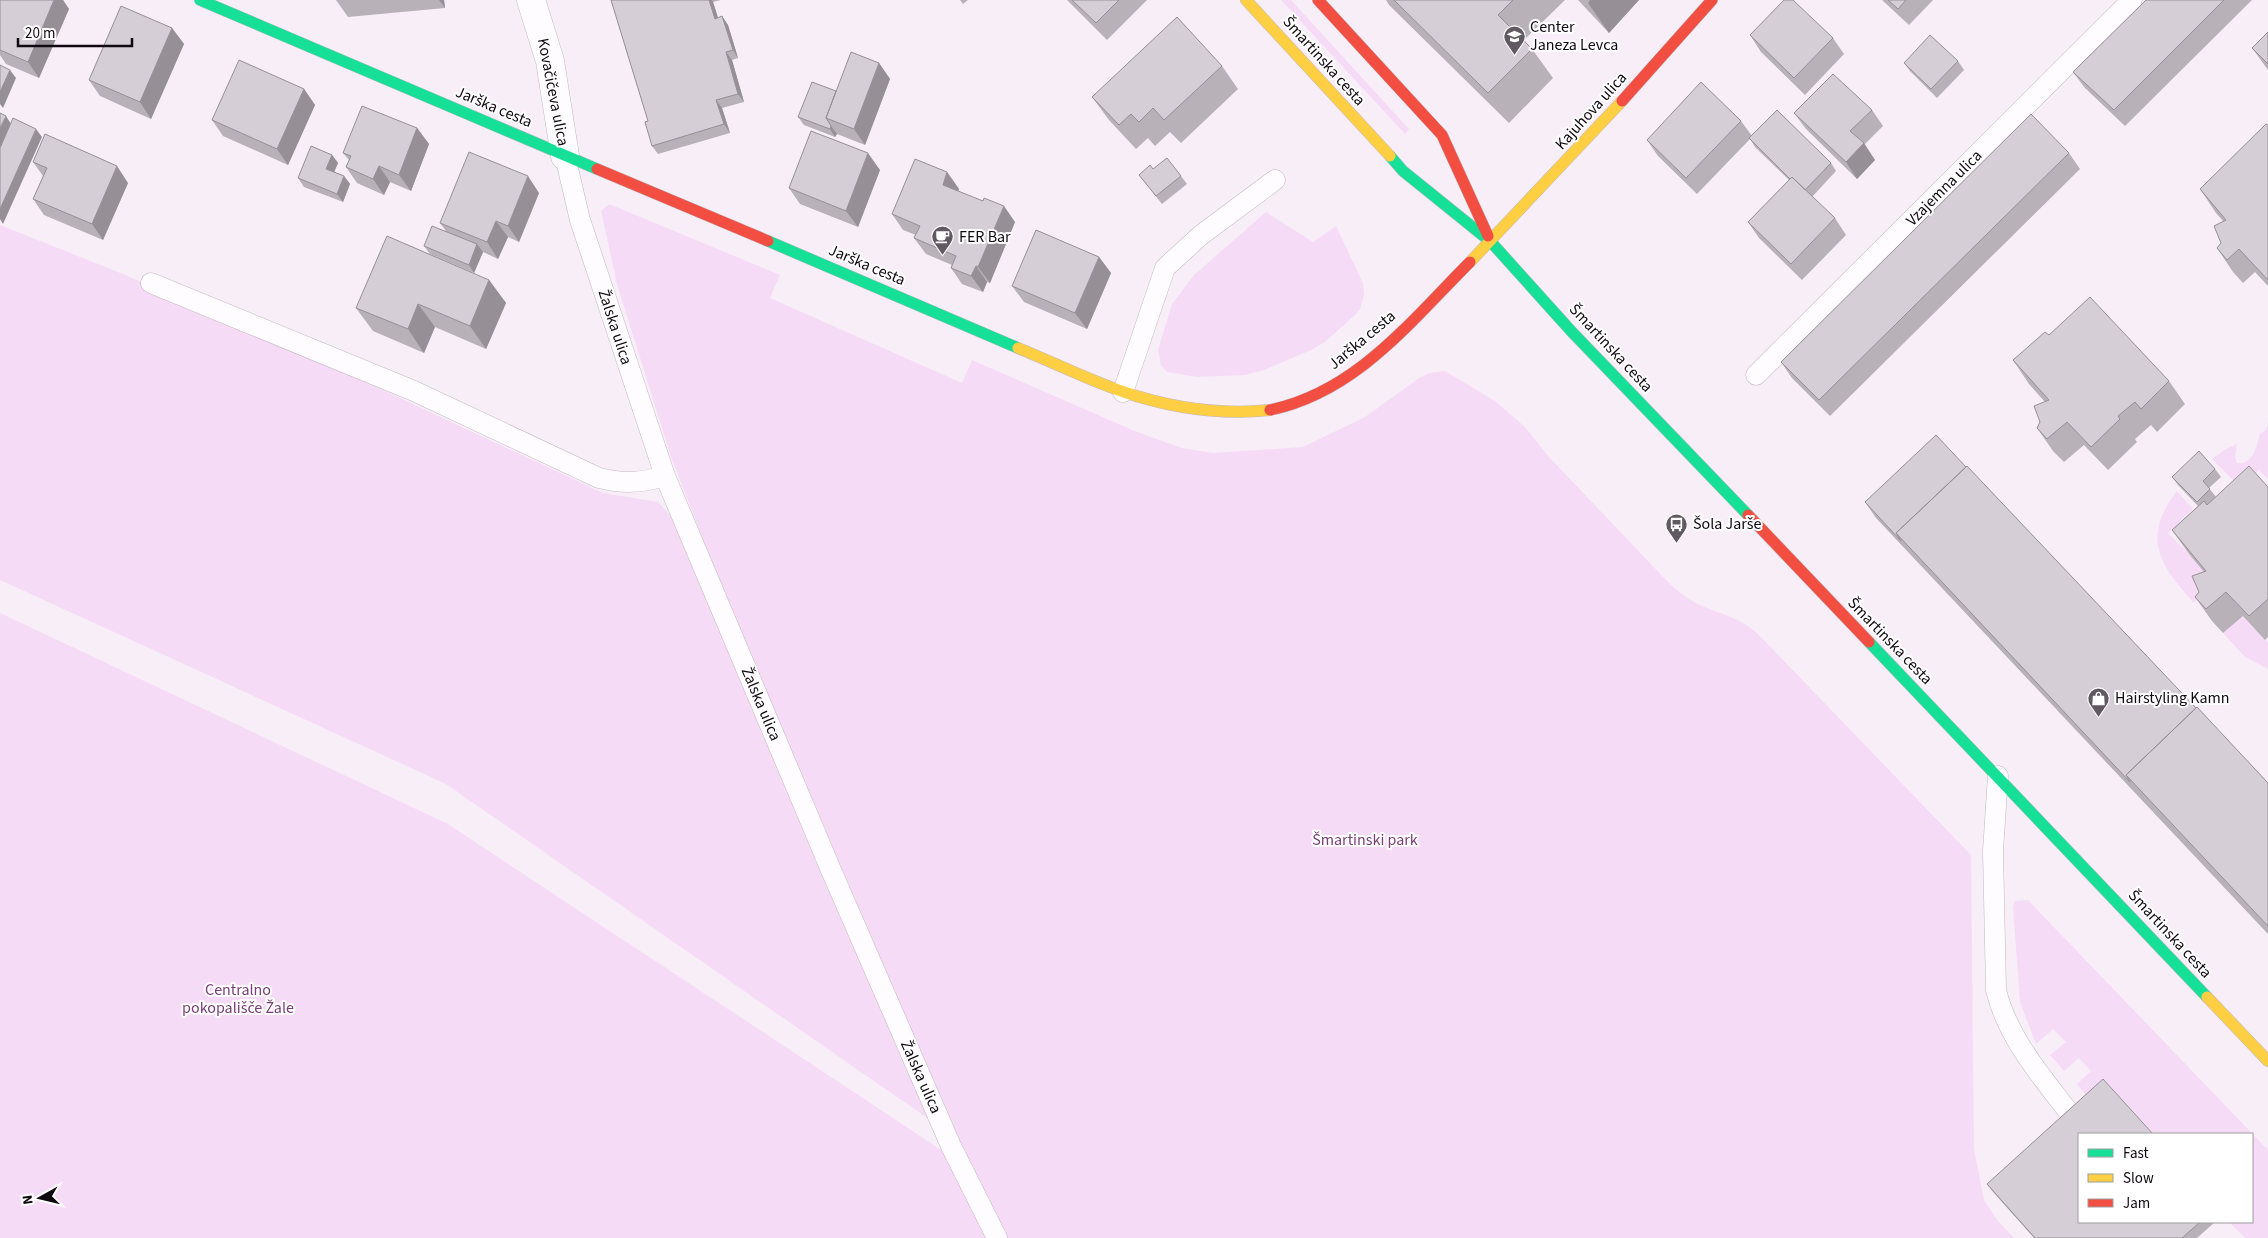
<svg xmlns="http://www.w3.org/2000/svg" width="2268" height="1238" font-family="'Source Sans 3',sans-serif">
  <rect width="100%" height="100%" fill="#f8eef8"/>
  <!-- green -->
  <path fill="#f6dbf6" d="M1281,0h10l118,129 -4,5z
    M609,204l171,71 -10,23 192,85 10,-23 165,72 45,16 31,5 90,-6 62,-30 54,-39 10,-5 16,-2 50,30 30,26 24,30 119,125c10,9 20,18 32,23 22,10 39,12 57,28l214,222 3,294 10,51 14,21 16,17h-1008l-36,-73 -90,-202 -149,-352 -60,-154 -54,-173 -16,-73z
    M1266,212l47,30 23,-16 27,57 1,12 -4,14 -5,6 -30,27 -14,8 -47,20 -19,5 -48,2 -30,-5 -6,-7 -3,-15 14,-46 22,-29z
    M0,225l123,49 273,122 207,97 55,9 18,20 257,600 -487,-338 -446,-204z
    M2268,422v57l-9,-9 -18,18 -29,-29 12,-9 13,-6 -2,13 2,6c16,3 20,-18 23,-29l6,-4z
    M2177,491l16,18 -25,24 29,29 17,22 -20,19c-35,-38 -53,-66 -17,-112z
    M0,613l448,211 498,329 43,85h-989z
    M2243,616l25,27v26l-23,-12 -22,-24z
    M2028,900l240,250v88h-23l-16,-16h23v-88h-101l-59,-31 -15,-19 14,-13 -12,-13 -15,13 -14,-16 16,-13 -13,-13 -17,15 -16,-42 -7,-95 2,-6z"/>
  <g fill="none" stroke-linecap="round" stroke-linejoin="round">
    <defs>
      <path id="lane" d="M565,156l15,64 85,256 166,394 120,276 46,92
        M151,283l263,108 185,87c25,6 41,5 66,-2
        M1756,375l376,-375
        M1123,392l42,-124 36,-33 74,-55
        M1998,776l-5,75 3,139c12,50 48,89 78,129"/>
      <path id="street" d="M531,0l19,61 15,95"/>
      <path id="fast" d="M200,0l397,169
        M1390,156l13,15 88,71 81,90 176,183
        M768,241l250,107
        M1869,642l338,355"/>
      <path id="slow" d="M1246,0l144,156
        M1470,262l152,-161
        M1018,348c35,14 70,32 106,44 47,16 97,23 146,18
        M2207,997l61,64"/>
      <path id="jam" d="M1318,0l124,135 46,101
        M1622,101l90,-101
        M597,169l171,72
        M1270,410c86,-18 140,-88 200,-148
        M1748,515l121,127"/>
    </defs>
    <!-- lane casing -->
    <use href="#lane" stroke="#c1b9c0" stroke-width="21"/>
    <!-- street casing -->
    <use href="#street" stroke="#c1b9c0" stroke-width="29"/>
    <!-- fast casing -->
    <use href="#fast" stroke="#c1b9c0" stroke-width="12"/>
    <!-- slow casing -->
    <use href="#slow" stroke="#c1b9c0" stroke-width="12"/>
    <!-- jam casing -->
    <use href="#jam" stroke="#c1b9c0" stroke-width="12"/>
    <!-- lane -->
    <use href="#lane" stroke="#fefcfe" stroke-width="20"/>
    <!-- street -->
    <use href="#street" stroke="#fefcfe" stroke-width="28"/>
    <!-- fast -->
    <use href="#fast" stroke="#16e098" stroke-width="11"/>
    <!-- slow -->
    <use href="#slow" stroke="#ffcf43" stroke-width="11"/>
    <!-- jam -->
    <use href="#jam" stroke="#f24e42" stroke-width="11"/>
  </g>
  <!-- wall -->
  <path fill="#b8b1b8" d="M0,0h63l6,9 -30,69 -33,-14 -6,-9z
    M336,0h108l1,8 -97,9z
    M611,0h110l-8,2 5,16 4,-2 6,9 10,33 -6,2 12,42 -22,6 8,25 -72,21 -6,-8 -4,-25z
    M960,0h8l-5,4z
    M1067,0h80l-40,40z
    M1386,0h179l-41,40 8,9 21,29 -44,45 -120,-118z
    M1578,0h61l-30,33z
    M1882,0h51l-24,25z
    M2146,0h106l-127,126 -40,-38 -12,-16z
    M172,28l12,16 -33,75 -51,-23 -11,-16z
    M2268,32v38l-16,-22z
    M1750,35l83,3 11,16 -39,41 -44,-43z
    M1958,61l6,9 -27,28 -27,-27 -6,-8z
    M879,63l11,16 -25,66 -28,-11 -2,3 -31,-12 -6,-8z
    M1222,66l16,23 -57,54 -11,-11 -15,14 -7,-8 -12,11 -27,-29 -17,-23z
    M304,89l11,16 -27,60 -65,-29 -11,-16z
    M1872,110l11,16 -19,19 11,15 -18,19 -51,-50 -12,-16z
    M1741,121l11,15 79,27 5,8 -24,26 23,21 11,17 -44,45 -43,-42 -11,-16 41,-42 -34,-33 -5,-8 -53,55 -39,-38 -11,-16z
    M2268,125v161l-13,-14 -12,11 -10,-11 -16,-24 4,-5 2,-22 -7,-8 -16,-24z
    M417,128l12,16 -18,47 -21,-9 -6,13 -27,-12 -11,-16 3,-7 -6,-7z
    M2069,153l11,16 -250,247 -38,-38 -11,-16z
    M332,155l6,8 -4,9 10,4 6,8 -7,18 -39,-15 -6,-9z
    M33,162l95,21 -25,57 -59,-25 -11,-16 10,-23z
    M1153,169l28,7 6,8 -25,20 -23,-29z
    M880,170l-22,57 -58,-23 -11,-16z
    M947,172l12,17 -1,2 57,31 -25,61 -3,-1 -4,10 -21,-8 -11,-16 1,-3 -26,-11 -12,-16 2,-3 -13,-5 -11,-16z
    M539,193l-20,49 -11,-5 -10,22 -15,-7 -9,21 -44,-19 -6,-8 22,-15 -6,-8z
    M1099,257l12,16 -24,56 -63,-27 -12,-16z
    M489,280l17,23 -20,46 -51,-22 -11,26 -51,-22 -17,-23z
    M2049,335l120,46 16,23 -28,28 -6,-7 -16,14 2,3 -29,28 -24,-25 -20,17 -11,-11 -16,-23 3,-6 5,-20 -16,-18 -16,-24z
    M2215,469l6,8 -12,11 7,9 52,-10v150l-3,3 -22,-24 -20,17 -11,-12 -17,-24 4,-5 5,-20 -15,-18 -17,-24 26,-24 -20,-21 -6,-8z
    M1865,502l331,206 72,75v151l-392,-416z
    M1987,1184l92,38h136l-18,16h-163l-41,-46z"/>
  <!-- shaded-wall -->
  <path fill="#969096" d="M54,0h9l6,9 -30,69 -11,-16z
    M439,0h5l1,8z
    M709,0h3l1,2 8,25 -6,-8z
    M1590,0h49l-30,33 -21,-30z
    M722,16l6,9 10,33 -5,-8z
    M172,28l12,16 -33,75 -11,-17z
    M726,52l6,8 12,42 -6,-8z
    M879,63l11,16 -25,66 -11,-16z
    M10,70l6,8 -13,30 -3,-4v-12z
    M304,89l11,16 -27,60 -11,-16z
    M716,100l6,8 8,25 -6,-9z
    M6,116l5,8 -11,26v-22z
    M831,126l6,8 -2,3 -5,-8z
    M417,128l12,16 -18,47 -12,-16z
    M36,129l6,8 -39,87 -3,-5v-10z
    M1864,143l11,17 -18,19 -11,-17z
    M868,153l12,17 -22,57 -12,-16z
    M332,155l6,8 -6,14 -6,-8z
    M117,166l11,17 -25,57 -11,-16z
    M379,166l11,16 -6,13 -11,-16z
    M947,172l12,17 -5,12 -11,-16z
    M344,176l6,8 -7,18 -6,-8z
    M528,176l11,17 -20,49 -11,-16z
    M1004,206l11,16 -25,61 -12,-16z
    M496,221l12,16 -10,22 -11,-17z
    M477,244l6,8 -9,21 -5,-8z
    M1099,257l12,16 -24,56 -12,-16z
    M976,266l11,16 -4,10 -12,-16z
    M489,280l17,23 -20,46 -16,-23z
    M418,304l17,23 -11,26 -16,-24z"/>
  <!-- building -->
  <path fill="#d6ced6" stroke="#969096" d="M0,0h54l-26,62 -28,-12z
    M611,0h98l6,19 7,-3 11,34 -7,2 12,42 -22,6 8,24 -72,22 -7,-24 3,-1z
    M1072,0h47l-23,23z
    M1394,0h119l-15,15 34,34 -44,44z
    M1784,0h9l40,38 -39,40 -44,-43z
    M1888,0h18l-8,9z
    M2146,0h78l-110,110 -41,-38z
    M121,6l51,22 -32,74 -51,-22z
    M1177,17l45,49 -58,54 -11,-12 -14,14 -8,-8 -12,11 -27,-28z
    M2268,32v32l-16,-16z
    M1930,35l28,26 -27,28 -27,-26z
    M851,52l28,11 -25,66 -28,-11z
    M239,60l65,29 -27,60 -65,-29z
    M0,65l10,5 -10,22z
    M1833,74l39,36 -22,21 14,12 -18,19 -52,-49z
    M812,82l24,9 -10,27 5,8 -1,3 -32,-12z
    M1701,82l40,39 -55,57 -39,-38z
    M362,106l55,22 -18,47 -20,-9 -6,13 -27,-12 5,-11 -8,-3z
    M1777,110l54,53 -26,27 -13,-13 -2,2 -41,-41z
    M0,113l6,3 -6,12z
    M2031,114l38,39 -250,247 -38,-38z
    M13,118l23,11 -36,80v-61z
    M2266,124l2,1v155l-29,-31 -12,11 -10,-12 4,-5 -7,-17 12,-6 -26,-31z
    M811,131l57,22 -22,58 -57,-23z
    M45,134l72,32 -25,58 -59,-25 14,-31 -14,-6z
    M311,146l21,9 -6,14 18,7 -7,18 -39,-16z
    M469,152l59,24 -20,50 -12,-5 -9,21 -47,-19z
    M1167,158l14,18 -25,20 -17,-21 11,-10 3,4z
    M915,159l32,13 -4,13 40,16 1,-3 20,8 -26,61 -2,-1 -5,10 -20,-8 5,-12 -42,-18 6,-12 -28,-12z
    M1792,177l43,41 -44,46 -43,-42z
    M432,226l45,18 -8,21 -45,-19z
    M1036,230l63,27 -24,56 -63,-27z
    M387,236l102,44 -19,46 -52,-22 -10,25 -52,-21z
    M2090,297l79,84 -28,28 -6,-7 -17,14 2,3 -29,28 -24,-25 -20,17 -10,-11 3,-6 -6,-16 15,-6 -36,-40 32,-28 4,3z
    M1936,435l30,32 -70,66 5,8 -36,-39z
    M2199,451l16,18 -12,12 7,8 -13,13 -25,-25z
    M1967,466l229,242 -70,67 4,7 -234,-249z
    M2249,466l19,21v112l-19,17 -23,-24 -20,17 -11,-12 4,-5 -7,-16 14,-5 -34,-41 32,-29 3,4z
    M2197,707l71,76v143l-142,-151z
    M2103,1079l50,55h-74v88h121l-18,16h-147l-48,-54z"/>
  <!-- icons -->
  <defs>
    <symbol id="school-pin" viewBox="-11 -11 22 30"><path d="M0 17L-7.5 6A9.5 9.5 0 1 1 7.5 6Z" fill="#615961" stroke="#fff"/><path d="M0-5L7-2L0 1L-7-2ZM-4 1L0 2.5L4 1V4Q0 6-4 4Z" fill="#fff"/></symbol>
    <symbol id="cafe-pin" viewBox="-11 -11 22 30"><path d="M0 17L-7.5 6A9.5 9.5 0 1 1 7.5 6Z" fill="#615961" stroke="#fff"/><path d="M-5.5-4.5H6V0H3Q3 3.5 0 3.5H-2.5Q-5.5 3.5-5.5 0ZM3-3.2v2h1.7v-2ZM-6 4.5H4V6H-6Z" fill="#fff"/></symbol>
    <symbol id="bus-pin" viewBox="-11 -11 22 30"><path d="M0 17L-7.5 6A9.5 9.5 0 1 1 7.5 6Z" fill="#615961" stroke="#fff"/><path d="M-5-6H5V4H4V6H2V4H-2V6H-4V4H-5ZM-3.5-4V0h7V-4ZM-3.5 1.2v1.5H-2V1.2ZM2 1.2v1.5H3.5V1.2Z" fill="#fff"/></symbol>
    <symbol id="shop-pin" viewBox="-11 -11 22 30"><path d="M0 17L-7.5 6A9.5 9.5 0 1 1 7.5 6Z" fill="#615961" stroke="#fff"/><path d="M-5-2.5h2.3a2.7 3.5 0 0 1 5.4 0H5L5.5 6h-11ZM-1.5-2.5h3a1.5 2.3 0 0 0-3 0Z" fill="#fff"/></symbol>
  </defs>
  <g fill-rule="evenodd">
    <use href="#school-pin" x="1502" y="24" width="25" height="34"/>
    <use href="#cafe-pin" x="930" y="224" width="25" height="34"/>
    <use href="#bus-pin" x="1664" y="512" width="25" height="34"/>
    <use href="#shop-pin" x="2086" y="686" width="25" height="34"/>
  </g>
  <g text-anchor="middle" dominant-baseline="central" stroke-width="4" stroke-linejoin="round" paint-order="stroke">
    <!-- poi labels -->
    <g font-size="16" fill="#100910" stroke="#fff" text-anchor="start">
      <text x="1530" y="27">Center<tspan x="1530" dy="18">Janeza Levca</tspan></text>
      <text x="959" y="237">FER Bar</text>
      <text x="1693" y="524">Šola Jarše</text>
      <text x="2115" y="698">Hairstyling Kamn</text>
    </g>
    <!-- street labels -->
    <g font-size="16" fill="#100910" stroke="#fff">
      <text transform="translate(1324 61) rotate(48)">Šmartinska cesta</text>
      <text transform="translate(553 92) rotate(79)">Kovačičeva ulica</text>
      <text transform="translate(494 107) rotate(23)">Jarška cesta</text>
      <text transform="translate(1591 111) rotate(-48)">Kajuhova ulica</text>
      <text transform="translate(1944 188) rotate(-45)">Vzajemna ulica</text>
      <text transform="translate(867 265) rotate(23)">Jarška cesta</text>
      <text transform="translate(615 327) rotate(72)">Žalska ulica</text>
      <text transform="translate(1362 340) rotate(-40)">Jarška cesta</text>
      <text transform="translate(1611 348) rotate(47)">Šmartinska cesta</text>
      <text transform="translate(1890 641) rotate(46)">Šmartinska cesta</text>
      <text transform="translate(761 704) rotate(67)">Žalska ulica</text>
      <text transform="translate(2170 934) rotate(47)">Šmartinska cesta</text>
      <text transform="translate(921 1077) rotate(66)">Žalska ulica</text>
    </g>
    <!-- park labels -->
    <g font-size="16" fill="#783e77" stroke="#fff">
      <text x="1365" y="840">Šmartinski park</text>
      <text x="238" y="990">Centralno<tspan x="238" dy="18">pokopališče Žale</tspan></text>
    </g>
  </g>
  <!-- legend -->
  <rect x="2078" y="1133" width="175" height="90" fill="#ffffff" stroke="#9f9d9f"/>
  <rect x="2088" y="1149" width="25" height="8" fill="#16e098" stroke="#9f9d9f"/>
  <text x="2123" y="1158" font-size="15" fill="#100910">Fast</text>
  <rect x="2088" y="1174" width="25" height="8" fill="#ffcf43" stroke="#9f9d9f"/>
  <text x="2123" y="1183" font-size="15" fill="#100910">Slow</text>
  <rect x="2088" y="1199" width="25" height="8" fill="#f24e42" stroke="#9f9d9f"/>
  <text x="2123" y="1208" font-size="15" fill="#100910">Jam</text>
  <!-- north arrow -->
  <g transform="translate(40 1198) rotate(262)" stroke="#ffffff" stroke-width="4" paint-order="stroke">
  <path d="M0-4L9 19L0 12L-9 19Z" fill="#100910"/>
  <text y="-8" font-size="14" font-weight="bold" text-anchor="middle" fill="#100910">N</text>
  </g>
  <!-- scale -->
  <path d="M18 38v8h114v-8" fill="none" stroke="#100910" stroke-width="2.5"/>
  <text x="25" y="38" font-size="15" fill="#100910" stroke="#ffffff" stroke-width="4" paint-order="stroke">20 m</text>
</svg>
